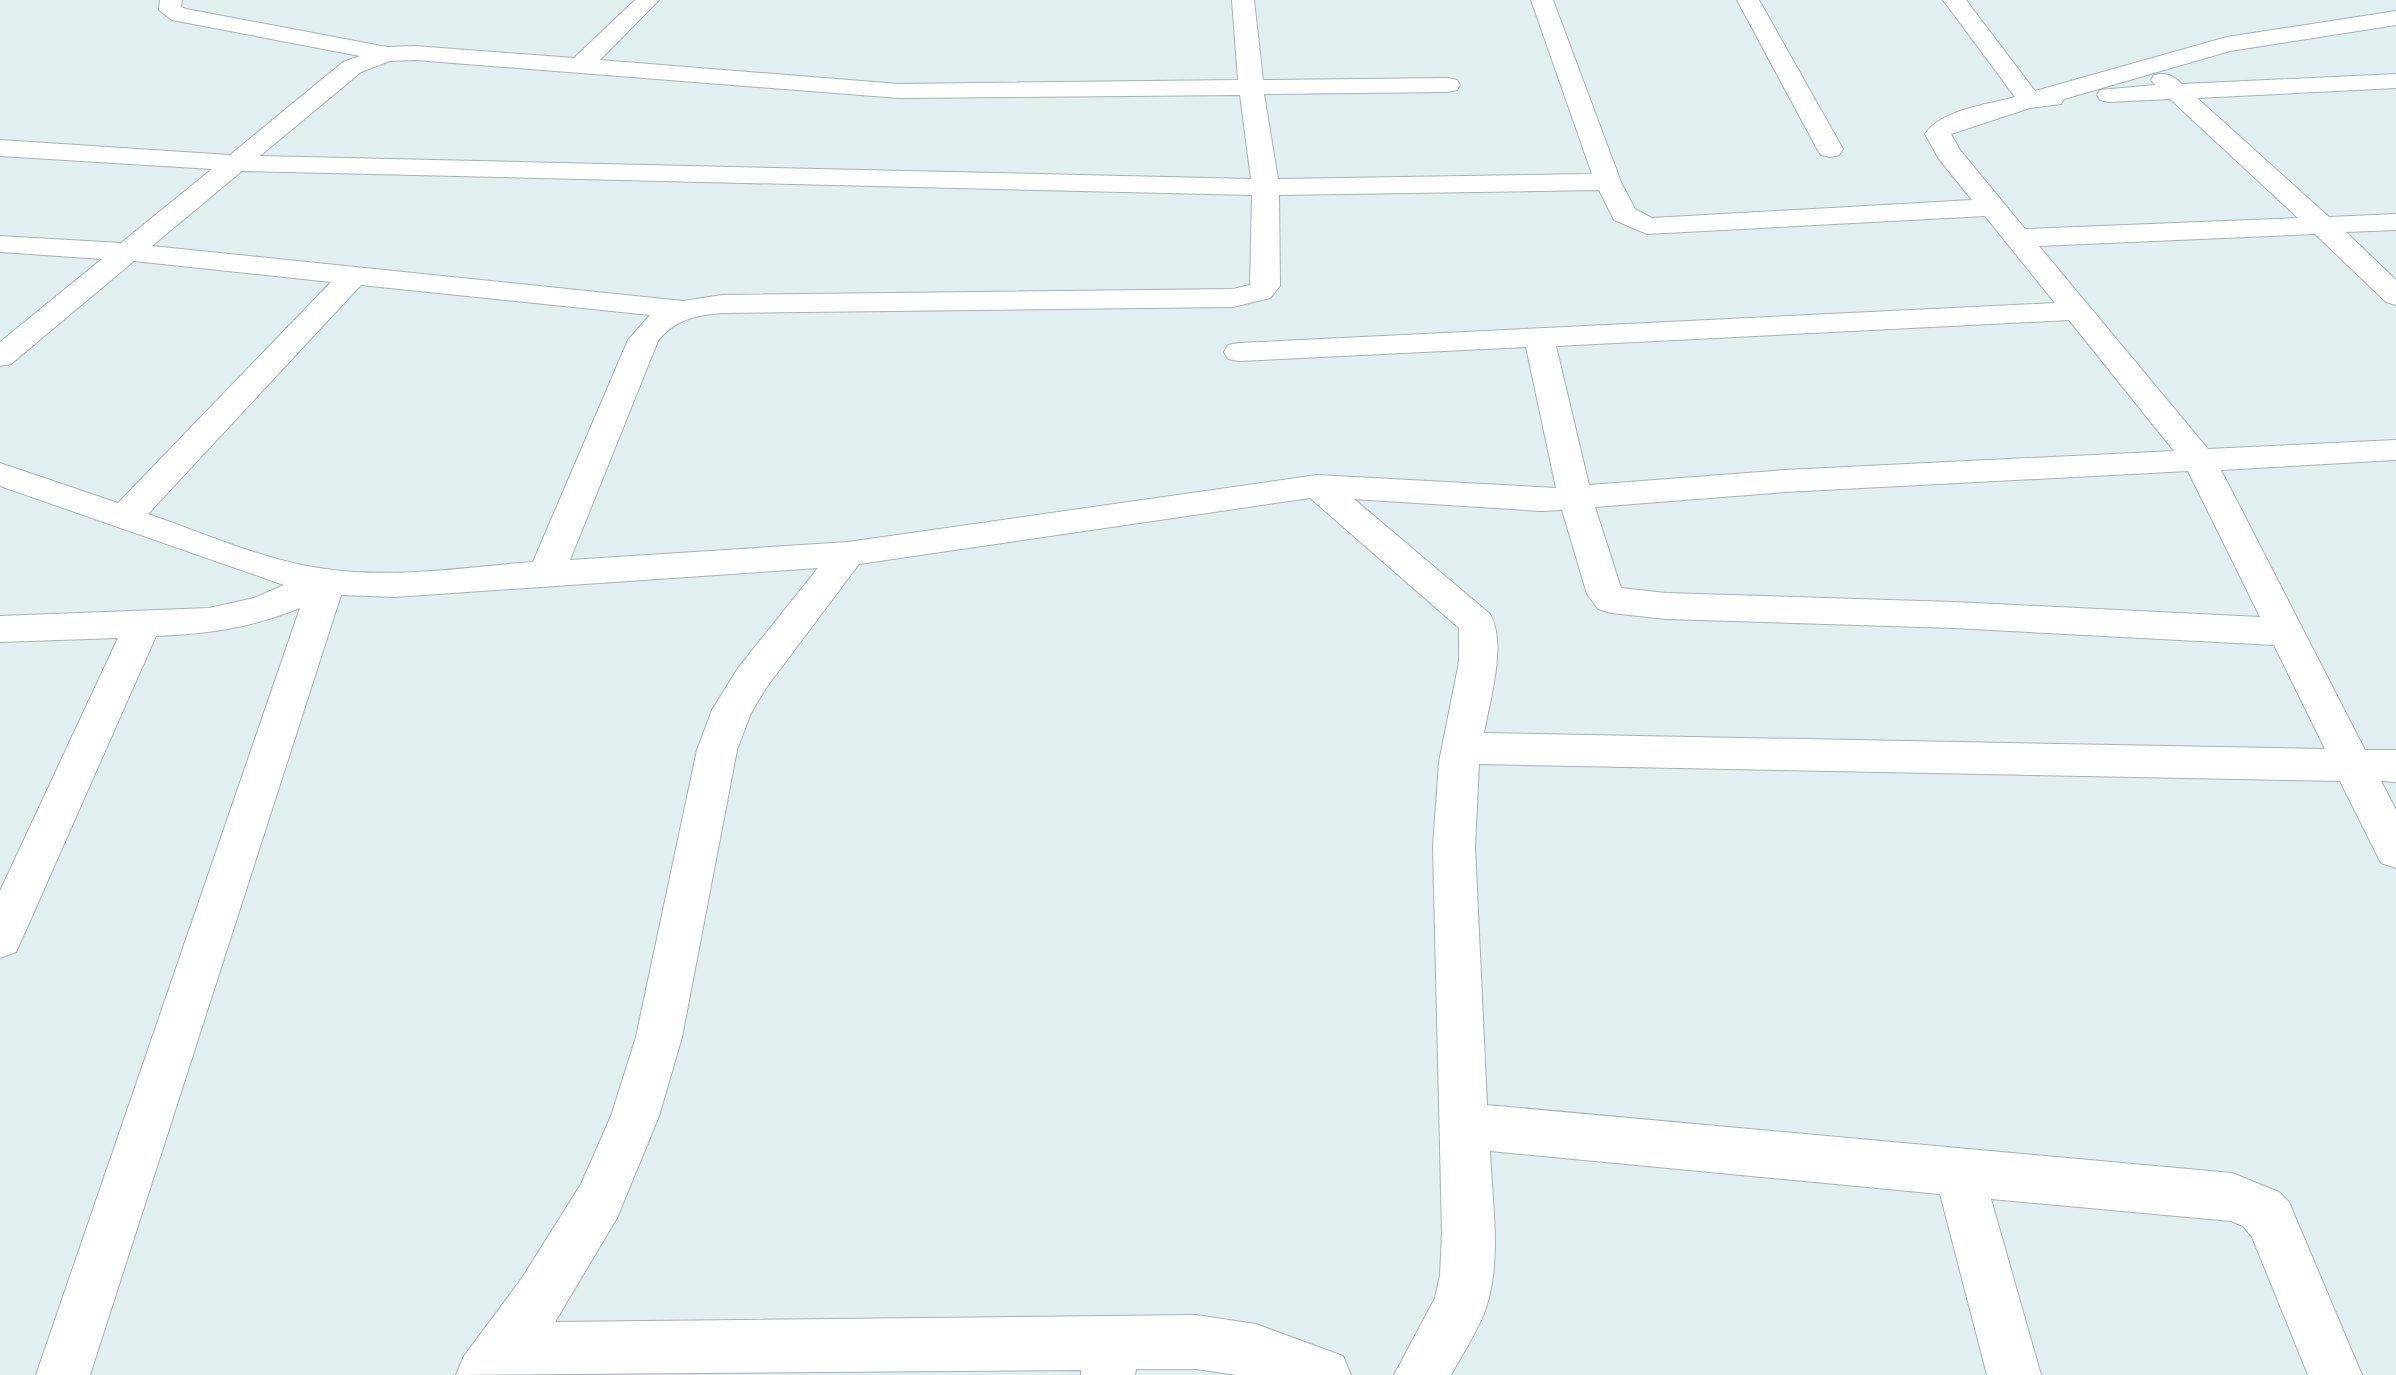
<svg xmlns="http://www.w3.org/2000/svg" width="2396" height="1375" font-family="'Asap Condensed',sans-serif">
  <rect width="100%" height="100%" fill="#e2eff1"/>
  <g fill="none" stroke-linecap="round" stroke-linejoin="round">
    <defs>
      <path id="minor" d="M160,0h22l-1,7 5,2 201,38 28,-1 159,12 61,-58h24l-59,60 299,24 339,-4 -6,-80h22l9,80 185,-2 9,2 3,5 -3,5 -9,2 -184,2 14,85 314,-5 -61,-174h22l68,182 14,27 17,9 320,-18 -33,-41 -14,-25c17,-25 62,-29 90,-37l-72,-97h23l69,91 192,-54 169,-26v14l-166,26 -166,48 -3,5 -31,4 -79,26 9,16 65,79 273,-11 -128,-119 -61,3 -9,-2 -3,-5 3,-5 55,-5 -4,-5 3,-5c13,-3 18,0 28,9l214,-10v14l-199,10 132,119 67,-3v16l-50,2 50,48v25l-10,-3 -71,-68 -276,12 169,203 188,-9v20l-175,10 144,280h31v32l-15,-1 15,29v58l-15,-5 -41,-82 -861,-17 -4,83 12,258 745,68 47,19 10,10 73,173h-54l-56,-138 -9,-11 -12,-5 -240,-22 50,176h-54l-47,-181 -450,-43c2,50 12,108 -4,157 -8,23 -23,45 -35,67h-57l41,-77 5,-23 2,-42 -9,-386 6,-85 20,-100v-34l-149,-130 -451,66 -93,124 -15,25 -14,37 -55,287 -23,79 -42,102 -62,104 641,-7 60,9 87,32 8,19h-114l-41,-6h-60l-1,6h-54v-5l-625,5 8,-19 58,-78 59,-94 30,-68 25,-79 61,-287 15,-40 26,-42 80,-100 -423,29 -54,-2 -251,780h-54l264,-767c-49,20 -92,26 -144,28l-134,303 -6,13 -16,6v-67l118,-253 -118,4v-26l209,-8 45,-10 30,-13 -284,-99v-23l118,40 213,-221 -197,-21 -123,103 -11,2v-24l102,-83 -102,-7v-16l121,7 91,-74 -212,-13v-16l230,15 113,-93 17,-6 -188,-36 -13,-10zM415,60l484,38 341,-3 11,84 -991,-23 101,-84 29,-11zM242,171l1010,24 -2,90 -17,4 -511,6 -39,6 -531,-55zM1599,190l15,30 33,14 338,-18 70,87 -816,40 -11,2 -4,7 4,7 11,2 287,-14 30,141 -239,-13 -469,67 -278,18 88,-219c16,-21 38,-26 64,-28l511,-6 37,-9 10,-12 -1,-91zM361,285l289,30 -22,25 -95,222c-67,5 -140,17 -207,7 -61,-8 -120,-35 -178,-55zM2069,320l105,131 -389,19 -196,15 -33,-139zM2188,471l72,146 -306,-15 -288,-9 -45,-5 -26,-81 190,-15zM1354,499l187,12 21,-1 25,84 11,15 13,4 55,6 288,9 320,17 51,104 -841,-16c6,-33 23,-90 6,-119z
        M1737,0h22l84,149 -4,6 -9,2 -9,-2 -4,-6z"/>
    </defs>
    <!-- minor casing -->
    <use href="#minor" stroke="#a6b2b4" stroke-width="2"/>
    <!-- minor -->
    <use href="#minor" fill="#fff" fill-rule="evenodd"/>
  </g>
</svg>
